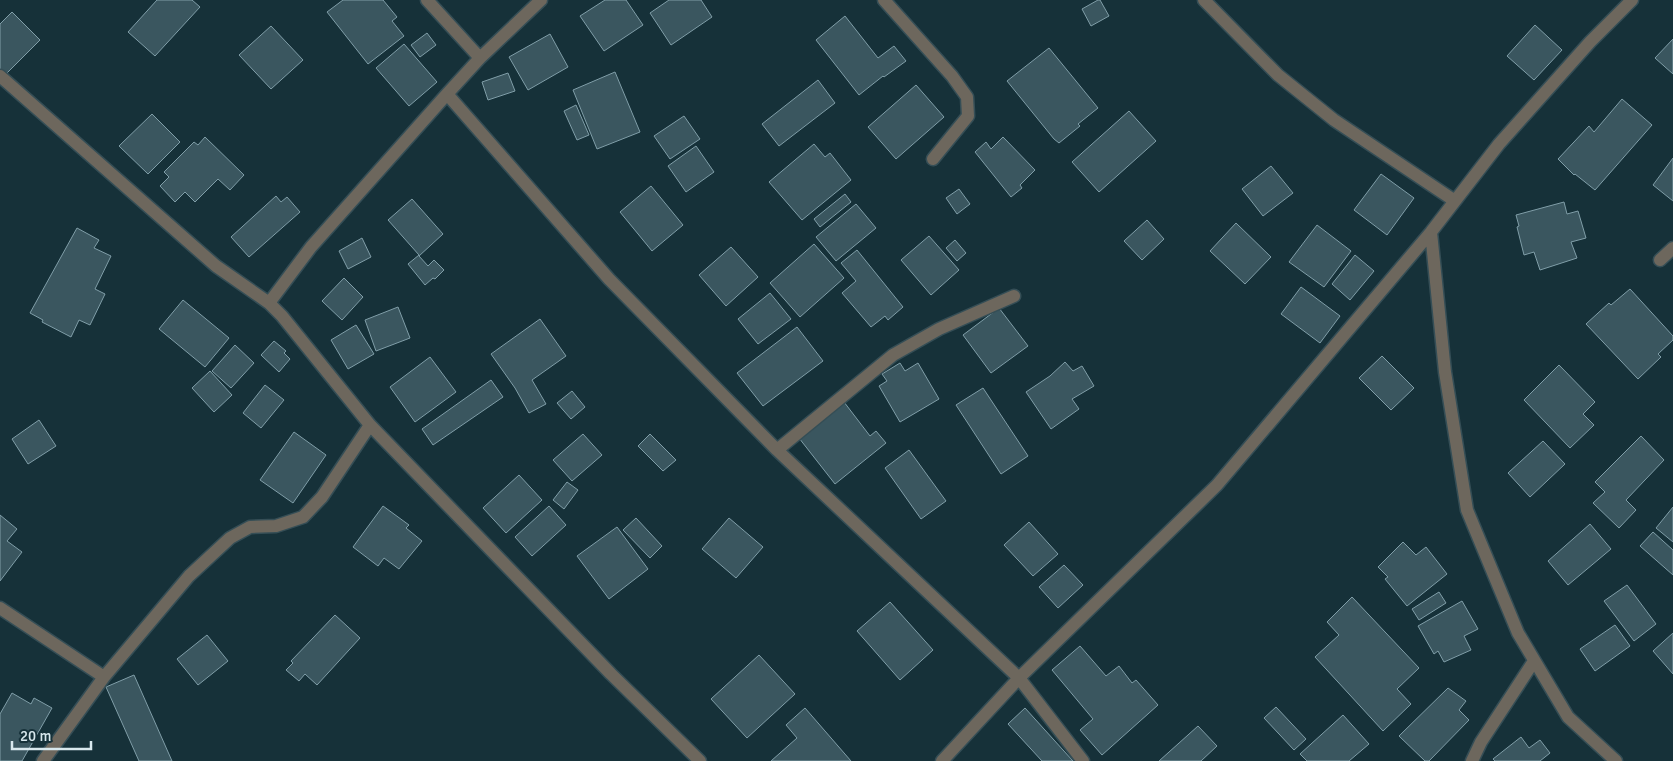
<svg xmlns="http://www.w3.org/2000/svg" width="1673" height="761" font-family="Signika,sans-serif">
  <rect width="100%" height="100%" fill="#163139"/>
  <!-- building -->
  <path fill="#3a565f" stroke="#809ea8" d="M157,0h35l8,7 -45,49 -27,-24z
    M343,0h40l14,17 -5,4 12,15 -36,28 -41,-52z
    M605,0h21l17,25 -39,26 -24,-35z
    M669,0h32l11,17 -41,28 -21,-32z
    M1098,0h2l9,16 -18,10 -9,-17z
    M12,12l28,28 -35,35 -5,-6v-45z
    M845,16l33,42 16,-12 12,15 -22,16 -1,-1 -24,19 -43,-55z
    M1535,25l27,25 -28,30 -27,-24z
    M271,26l32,34 -32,29 -32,-34z
    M427,33l9,12 -16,12 -9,-12z
    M550,34l18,33 -40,23 -19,-33z
    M1673,39v35l-18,-16z
    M404,44l33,38 -28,24 -33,-38z
    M1049,48l49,60 -20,16 2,2 -21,17 -5,-4 -47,-58z
    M615,72l25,60 -43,17 -24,-59z
    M508,73l7,18 -27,9 -6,-18z
    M818,80l17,23 -56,43 -17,-22z
    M916,85l28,32 -48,42 -28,-32z
    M1622,99l30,26 -57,65 -20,-16 -1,1 -16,-16 31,-33 5,6z
    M576,105l13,30 -12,5 -13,-29z
    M1129,111l27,30 -57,51 -27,-30z
    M152,114l28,28 -32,32 -29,-28z
    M684,116l16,23 -30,20 -16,-23z
    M205,137l39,38 -14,15 -12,-11 -23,23 -10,-10 -10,10 -15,-16 9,-9 -5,-5 30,-30 4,3z
    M1003,137l32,33 -15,15 2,3 -11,9 -36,-45 11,-10 5,7z
    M814,144l11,13 5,-4 21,27 -49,40 -33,-38z
    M696,146l18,26 -28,20 -18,-26z
    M1673,158v43l-20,-16z
    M1271,166l22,27 -30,23 -21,-27z
    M1381,174l33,24 -27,37 -33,-25z
    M651,186l32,39 -31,26 -32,-39z
    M959,189l11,15 -13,10 -11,-16z
    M845,194l6,8 -31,25 -6,-8z
    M276,196l5,6 6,-5 13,15 -51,45 -18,-20z
    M412,199l31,35 -24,22 9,10 6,-6 10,10 -9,9 -2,-1 -8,7 -17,-21 11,-9 -31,-35z
    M1564,202l3,12 11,-3 8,27 -15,4 6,16 -37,12 -6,-18 -10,3 -7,-28 2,-1 -3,-11z
    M856,204l20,24 -40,33 -20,-24z
    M1147,220l17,19 -22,21 -18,-19z
    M1236,223l35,34 -26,27 -35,-33z
    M1317,225l34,26 -27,36 -35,-25z
    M77,228l22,12 -5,8 17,8 -16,33 10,5 -15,31 -11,-5 -8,17 -29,-15 1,-2 -13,-7z
    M929,236l30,34 -28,25 -30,-35z
    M362,238l9,19 -23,12 -9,-18z
    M955,240l11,13 -9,8 -11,-13z
    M814,244l30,34 -44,39 -30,-34z
    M731,247l27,30 -32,29 -27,-31z
    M857,250l46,57 -15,13 -3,-4 -14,11 -29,-34 14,-12 -15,-18z
    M1355,255l19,16 -24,29 -18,-16z
    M344,278l19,19 -21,23 -20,-19z
    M1301,287l39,29 -20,27 -39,-29z
    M1630,289l43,47v4l-15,14 3,3 -23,22 -52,-55 23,-21 2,2z
    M770,293l21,26 -33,25 -20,-25z
    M183,300l46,38 -24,29 -46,-38z
    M398,307l12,31 -34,13 -11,-31z
    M999,308l29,38 -37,27 -28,-38z
    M540,319l26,37 -34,24 14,24 -17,9 -14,-25 -24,-34z
    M356,325l18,29 -26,15 -17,-29z
    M797,327l26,34 -60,45 -26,-33z
    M274,341l12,10 -2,2 6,6 -11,13 -18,-17z
    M235,345l19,18 -23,25 -19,-17z
    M1382,356l32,32 -23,22 -32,-32z
    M430,357l26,35 -41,30 -25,-35z
    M1065,362l8,9 9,-5 12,20 -22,13 7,10 -28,20 -25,-37 24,-16z
    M900,363l5,8 13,-8 21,36 -39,23 -21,-36 8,-5 -5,-7z
    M1559,365l36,37 -12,12 11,11 -24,23 -46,-48z
    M210,371l22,24 -18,17 -22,-24z
    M491,380l12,17 -70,48 -11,-16z
    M265,385l19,15 -23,28 -18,-15z
    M983,388l45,68 -27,18 -45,-69z
    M572,391l13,16 -14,12 -14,-16z
    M844,402l26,34 6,-5 10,12 -51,41 -36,-46z
    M39,420l17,26 -28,18 -16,-25z
    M294,432l32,23 -33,48 -33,-23z
    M583,434l19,21 -30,26 -19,-21z
    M650,434l26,26 -13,11 -25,-25z
    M1641,436l23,24 -38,40 10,10 -17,18 -26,-25 12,-11 -10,-10z
    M1543,441l22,23 -35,33 -22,-24z
    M909,450l37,51 -25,18 -36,-51z
    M519,475l23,25 -36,33 -23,-25z
    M567,482l11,8 -14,19 -11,-9z
    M383,506l26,19 -3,3 16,13 -23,28 -15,-11 -6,8 -25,-19z
    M549,506l17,19 -34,31 -17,-19z
    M1673,507v35l-17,-14z
    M0,515l17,14 -10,12 15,11 -22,29z
    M636,518l26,28 -12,12 -27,-28z
    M729,518l34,29 -27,31 -34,-29z
    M1029,522l29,32 -25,22 -29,-31z
    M1590,524l21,25 -43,36 -20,-24z
    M617,527l31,42 -39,30 -32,-43z
    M1653,532l20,18v25l-33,-29z
    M1403,542l13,13 10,-8 21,27 -40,32 -22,-27 3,-2 -10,-10z
    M1064,565l19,20 -25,23 -19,-21z
    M1627,585l29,39 -22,17 -30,-40z
    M1439,592l7,11 -27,17 -7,-11z
    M1352,597l67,71 -22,21 14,15 -28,27 -68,-74 24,-22 -12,-13z
    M1462,601l16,28 -14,7 7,14 -27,12 -6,-11 -4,3 -16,-28z
    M890,602l43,48 -33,30 -43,-49z
    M335,615l25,23 -43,47 -12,-11 -6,7 -13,-11 7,-7 -2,-2z
    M1615,625l15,21 -35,25 -15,-22z
    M1673,633v41l-20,-23z
    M207,635l21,26 -30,24 -21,-26z
    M1080,646l26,30 13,-10 13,17 4,-3 22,25 -56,50 -22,-25 13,-11 -41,-49z
    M759,655l36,39 -48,44 -36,-39z
    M134,675l38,86h-33l-33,-74z
    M1448,688l18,13 -7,9 10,10 -40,41h-4l-26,-25z
    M12,693l19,11 3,-6 18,10 -30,53h-22v-47z
    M1276,707l30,32 -12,11 -30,-32z
    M805,708l46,53h-80l26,-23 -11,-13z
    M1025,708l48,53h-31l-34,-37z
    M1343,715l26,29 -20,17h-42l-7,-7z
    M1198,726l19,20 -16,15h-42z
    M1521,737l8,11 11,-8 10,13 -10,8h-45l-2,-2z"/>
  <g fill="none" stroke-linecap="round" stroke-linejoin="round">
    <defs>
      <path id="minor" d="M427,0l53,58
        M884,0l68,76 15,21 1,19 -35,43
        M1204,0l74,75 56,45 121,81
        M0,76l216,190 53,37 13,13 88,109 241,249 89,87
        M447,94l162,185 168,171 242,228 64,83
        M1431,232l14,140 22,138 51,123 50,84 48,44
        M1660,260l13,-12
        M269,303l42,-56 136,-153 33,-36 61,-58
        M777,450l116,-95 46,-26 75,-33
        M0,608l104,69
        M43,761l61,-84 85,-101 41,-38 20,-11 26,-1 27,-9 19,-20 48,-72
        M942,761l77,-83 198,-193 214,-253 68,-88 91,-102 42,-42
        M1472,761l9,-19 53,-81"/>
    </defs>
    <!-- minor casing -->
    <use href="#minor" stroke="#354e56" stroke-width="15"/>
    <!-- minor -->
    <use href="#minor" stroke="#6d675d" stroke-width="12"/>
  </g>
  <!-- scale -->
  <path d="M12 741v8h79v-8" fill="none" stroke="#d8e8ed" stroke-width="2.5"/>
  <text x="20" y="741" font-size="15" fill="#d8e8ed" stroke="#163139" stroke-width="4" paint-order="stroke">20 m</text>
</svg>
